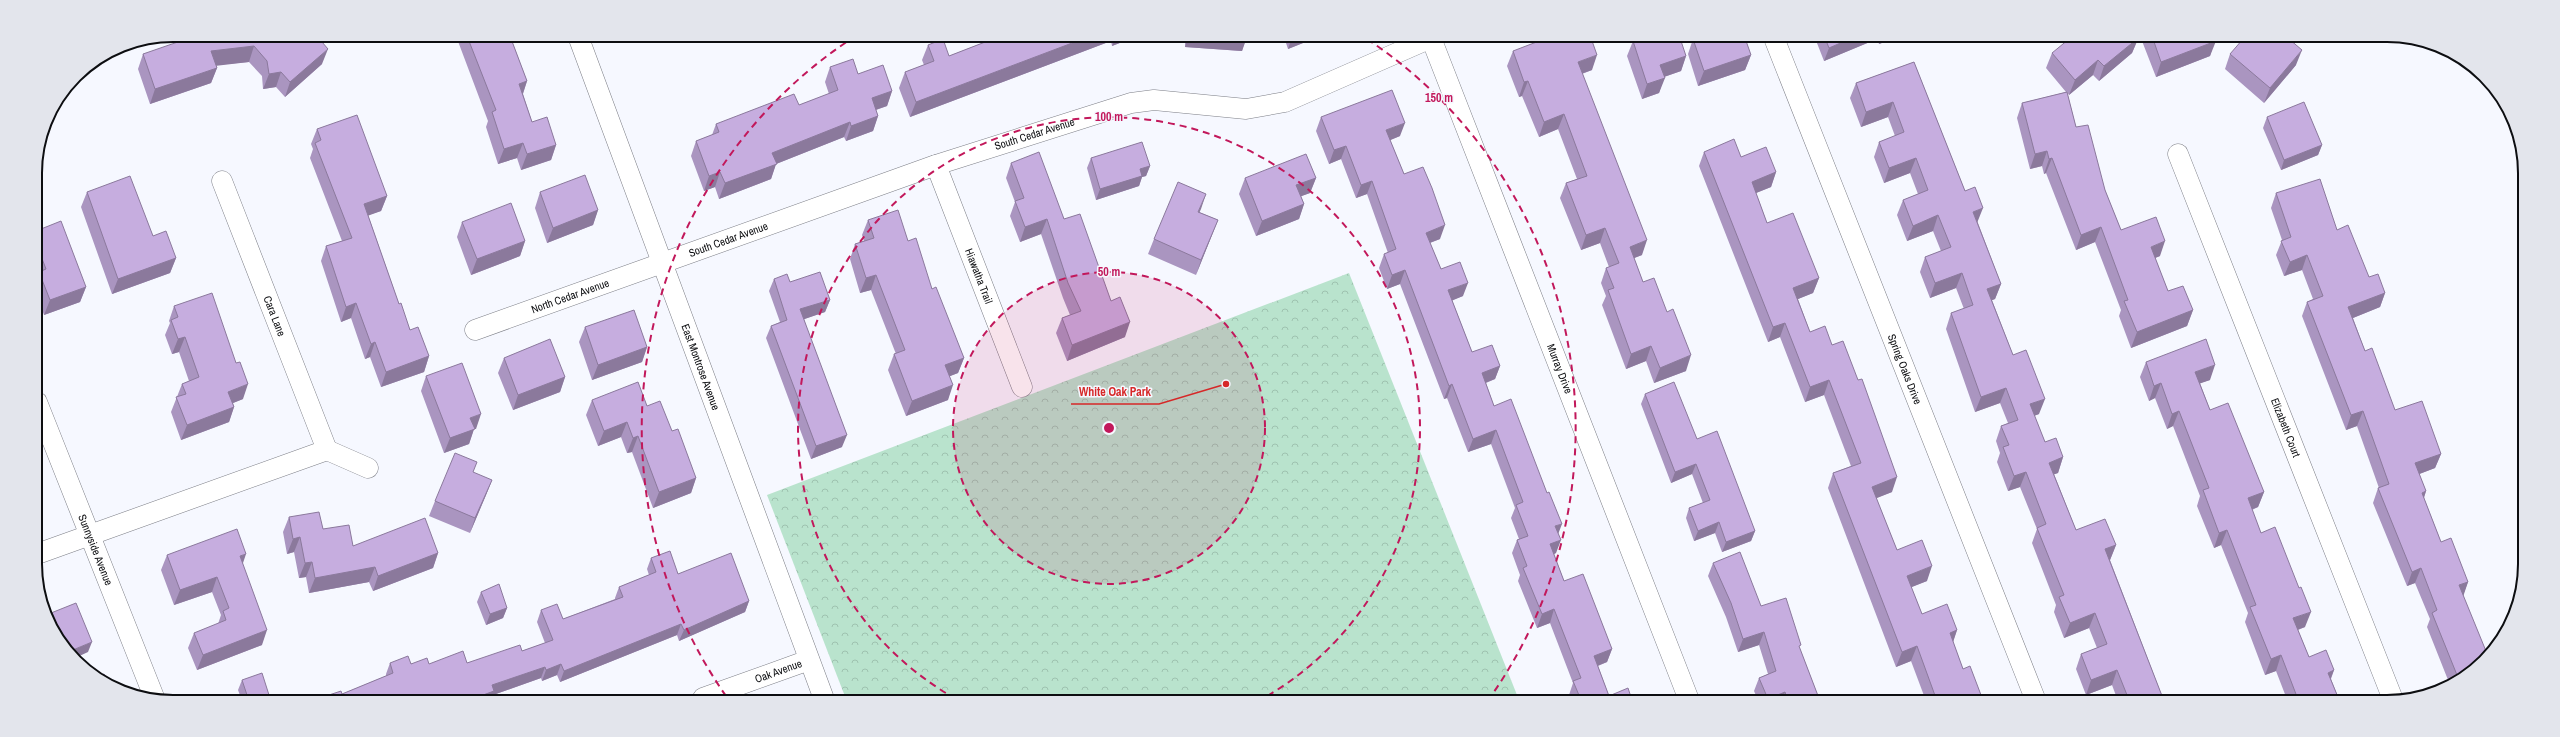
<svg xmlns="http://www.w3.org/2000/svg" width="2560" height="737" font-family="'Archivo Narrow',sans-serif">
  <defs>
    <pattern id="park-crowns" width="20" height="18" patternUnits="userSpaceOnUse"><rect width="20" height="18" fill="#b9e3cd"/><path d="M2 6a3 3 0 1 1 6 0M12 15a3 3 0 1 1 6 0" fill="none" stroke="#9ec2af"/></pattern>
  </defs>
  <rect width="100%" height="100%" fill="#f6f8ff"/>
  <!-- park -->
  <path fill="url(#park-crowns)" d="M1349,273l170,427 -673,-1 -79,-204z"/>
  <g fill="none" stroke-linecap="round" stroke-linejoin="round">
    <defs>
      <g id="street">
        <path id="s1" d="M578,36l246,663"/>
        <path id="s2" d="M1431,38l258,662"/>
        <path id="s3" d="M1774,38l262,663"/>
        <path id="s4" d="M2178,154l216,548"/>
        <path id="s5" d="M936,165l86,222"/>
        <path id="s6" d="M222,181l105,269"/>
        <path id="s7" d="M475,330l461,-165 195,-62 23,-3 92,9 39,-7 146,-64"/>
        <path id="s8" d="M37,402l117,295"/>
        <path d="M37,554l290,-104 41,18"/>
        <path id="s9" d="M703,698l106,-38"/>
      </g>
    </defs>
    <!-- street casing -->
    <use href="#street" stroke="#7c7e86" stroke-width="21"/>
    <!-- street -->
    <use href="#street" stroke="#fff" stroke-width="20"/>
  </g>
  <!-- wall -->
  <path fill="#aa95c0" d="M316,35l6,29 -37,33 -9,-10 -13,2 -1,-13 -13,-14 -33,3 1,3 -6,15 -61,21 -12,-35 5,-15z
    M437,36h18l-16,5z
    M456,36h54l17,45 -4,13 9,28 24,23 -5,15 -30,10 -4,-12 -19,6 -12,-37 2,-6z
    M998,37h137l-23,9 -1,-5 -201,76 -11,-29 6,-16 19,-7 -2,-5 6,-15 21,11z
    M1185,37h61l-4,14 -57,-4z
    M1284,37h34l-30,12z
    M1815,38l78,1 -14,5 -2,-5 -53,22z
    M1693,39l58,16 -6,15 -47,16 -10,-32z
    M2087,39h51l-6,14 -33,28 -6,-6 -24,20 -2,-3 9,35 29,63 16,40 39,26 -5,2 13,33 25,19 -6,16 -56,22 -12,-32 2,-6 -26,-68 -19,8 -30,-77 -2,1 -2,-8 -12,3 -13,-51 5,-15 44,-11 -20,-24 6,-15 31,-11z
    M2143,39h72l-5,17 -54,21 -14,-36z
    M1633,41l53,15 -5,15 -17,6 -5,16 -17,6 -15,-43z
    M1513,51l79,19 -10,4 60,181 -8,3 9,24 43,89 -32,12 -8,-22 -20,8 -24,-64 4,-9 -5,-13 5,-15 3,-1 -9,-24 -19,7 -21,-52 6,-15 11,-4 -19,-50 -19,8 -17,-41 -3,1 -12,-31z
    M2230,54l66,11 -32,38 -39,-34z
    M1914,62l51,129 13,32 23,61 -6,15 -3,1 21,55 26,59 -5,2 11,26 18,15 -5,16 -4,1 22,56 40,15 -6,15 54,141h-46l-6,-16 -26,10 -10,-26 5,-15 16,-6 -8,-20 -25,10 -10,-26 2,-7 -24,-62 5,-14 -17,-42 -12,4 -11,-29 3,-9 -4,-12 5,-15 7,-3 -8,-20 -25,9 -29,-83 5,-16 13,-4 -8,-21 -26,10 -10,-26 5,-15 16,-6 -8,-20 -26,10 -10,-26 6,-15 15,-6 -8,-21 -26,10 -10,-26 5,-15 16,-6 -7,-19 -27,10 -11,-29 6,-15z
    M830,67l28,7 34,17 -5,15 -11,4 2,6 -5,15 -27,10 -2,-4 -68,27 -5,15 -52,20 -4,-12 -11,4 -13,-35 5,-15 16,-6 4,-11 83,-19 30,-11 -4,-12z
    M1321,117l79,19 -10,4 14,34 36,65 -10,4 11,26 22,27 -11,4 20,52 28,14 -5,13 -9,4 8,23 64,127 -2,20 -2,1 10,27 48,68 -5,13 -9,4 11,30 23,4h-61l-2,-5 4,-12 -23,-60 -13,5 -19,-47 2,-6 -8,-22 5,-13 2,-1 -8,-21 4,-10 -24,-64 -23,8 -21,-54 -3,1 -44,-115 -13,5 -8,-21 5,-14 4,-1 -21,-59 -11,4 -15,-39 -12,5 -13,-33z
    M2267,117l55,28 -4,10 -37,15 -18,-42z
    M317,129l70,67 -6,15 -13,4 31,89 11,26 19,26 -5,16 -43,15 -11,-30 -5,2 -14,-41 -10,4 -20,-61 5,-15 16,-5 -32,-83 3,-9 -2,-5z
    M1704,152l37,5 35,15 -5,15 -15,6 11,30 52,55 -6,15 -15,6 12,33 22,13 60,147 -16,6 21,52 30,31 -16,6 11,27 35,16 -4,12 10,27 18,26 -2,6h-53l-15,-40 -15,6 -68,-179 5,-15 18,-7 -27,-71 -19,7 -25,-65 -12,5 -69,-176z
    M1091,158l59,8 -4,10 -4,1 -3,9 -43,14 -9,-32z
    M1011,163l53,56 47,82 14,36 -58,24 -11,-28 6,-15 8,-3 -7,-17 -22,-64 -21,8 -10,-26 5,-14 -9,-24z
    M1245,178h71l-6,15 -9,3 3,8 -5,15 -43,17 -17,-42z
    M87,192l66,44 23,22 -6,15 -58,21 -31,-87z
    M540,192l58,18 -5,15 -46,18 -12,-35z
    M2276,193l61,37 32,47 16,16 -5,14 -27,11 12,33 30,59 46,44 -6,14 -16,6 7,17 -2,7 17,44 27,40 -5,13 8,78 -21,12 -23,-58 3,-8 -15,-36 -8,3 -34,-83 5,-15h1l-22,-62 -11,4 -44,-114 5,-14 6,-3 -11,-29 -18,6 -8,-21 6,-15 -11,-32z
    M1199,212l19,8 -22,55 -48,-21 6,-15z
    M868,220l40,21 24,48 32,69 -6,15 -8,3 -2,24 -42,16 -18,-46 6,-16h2l-25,-64 -11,3 -10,-34 5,-15 9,-3 -2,-6z
    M462,222l63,19 -5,15 -49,19 -14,-38z
    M36,231l50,56 -6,15 -36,13 -8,-22v-12l1,-4 -1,-4z
    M774,279l16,3 40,18 -5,12 -21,7 38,128 -31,12 -45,-121 5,-12 9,-4 -11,-31z
    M174,306l69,93 -10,4 1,4 -5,15 -48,18 -10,-28 11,-28 7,-3 -10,-29 -7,2 -7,-19 5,-12 -1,-2z
    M585,327l62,20 -5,15 -50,18 -13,-38z
    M504,358l61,19 -5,15 -47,18 -15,-37z
    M2146,362l64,18 -10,3 10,27 54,82 -6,15 -6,3 9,23 44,94 -7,3 11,27 25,13 -3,9 9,23h-52l-12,-31 -11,4 -20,-53 3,-9 -27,-68 -7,3 -17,-42 3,-10 -27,-70 -6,3 -12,-31 -6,3 -9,-24z
    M426,376l50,53h-2l-5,15 -25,9 -23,-62z
    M1645,394l52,45 58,92 -4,10 -29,11 -7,-19 -21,8 -8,-23 3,-10 14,-5 -11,-29 -21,9 -30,-79z
    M592,400l55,6 25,25 24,47 -5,15 -38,15 -21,-56 -5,1 -6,-16 -23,9 -12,-31z
    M492,480l-6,15 -16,38 -41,-17 6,-15z
    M289,517l34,12 30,17 85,7 -5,15 -60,23 -4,-9 -60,11 -3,-16 -7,1 -5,-26 -7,2 -4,-22z
    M167,555l75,9 20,81 -65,25 -9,-22 6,-15 24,-9 3,-9 -9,-23 -38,13 -13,-35z
    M651,558l27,16 71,27 -4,11 -66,29 -2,-6 -117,47 -3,-7 -15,6 -1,-3 -48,17 -1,3h-172l22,-4 44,-18v-2l4,-11 39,1 38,-1 55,-12 23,-8 -8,-21 4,-12 22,9 52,-20v-1l4,-11 30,-12 -2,-6z
    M1713,563l48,43 39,43 20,52 -62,-1 -4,-9 5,-13 9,-4 -9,-29 -21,7 -12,-35 -18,-41z
    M481,592l26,16 -4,10 -17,7 -9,-23z
    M242,680l27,15 -1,3h-27l-3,-8z"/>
  <!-- shaded-wall -->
  <path fill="#8b799c" d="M441,36h14l-16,5z
    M1088,37h24l-1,4 -201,76 6,-15z
    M1116,37h19l-23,9z
    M1188,37l58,3 -4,11 -57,-4z
    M1292,37h26l-30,12z
    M1852,38l26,1h-1l-53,22 5,-13z
    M1881,39h12l-14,5z
    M2137,39h1l-6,14 -33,28 5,-15z
    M2216,41l-6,15 -54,21 5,-15z
    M254,46l-5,16 -43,5 5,-16z
    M328,49l-6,15 -37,33 5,-15z
    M2302,50l-6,15 -32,38 6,-15z
    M1597,55l-5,15 -20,7 6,-15z
    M1751,55l-6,15 -47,16 6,-15z
    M1686,56l-5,15 -26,9 5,-15z
    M2098,60l-5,15 -24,20 6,-15z
    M217,68l-6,15 -61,21 5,-15z
    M281,72l-5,15 -13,2 6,-15z
    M1665,78l-6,15 -17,6 5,-15z
    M527,81l-5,15 -3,-12z
    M1528,81l-6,15 -3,1 5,-15z
    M892,91l-5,15 -21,7 6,-15z
    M1893,102l-5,15 -27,10 5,-15z
    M1564,114l-6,15 -19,8 5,-15z
    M878,116l-5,15 -27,10 5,-15z
    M850,122l-6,15 -68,27 -5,15 -52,20 6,-16 47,-30z
    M1405,123l-5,13 -19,8 5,-14z
    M523,143l-6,15 -19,6 6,-15z
    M556,145l-5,15 -30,10 6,-16z
    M2322,145l-4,10 -37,15 3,-10z
    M1346,146l-5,13 -12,5 5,-14z
    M2047,151l-5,15 -12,3 5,-15z
    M1916,158l-6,15 -26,10 5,-15z
    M2052,158l-6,15 -2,1 5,-15z
    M1150,166l-4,10 -4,1 -3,9 -43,14 4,-11 40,-20z
    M720,172l-5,15 -11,4 5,-15z
    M1776,172l-5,15 -25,10 6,-15z
    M1316,178l-6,15 -19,7 5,-15z
    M1372,181l-5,13 -11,4 5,-13z
    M1206,194l-5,15 -8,18 5,-15z
    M387,196l-6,15 -22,8 5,-15z
    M1304,204l-5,15 -43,17 6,-15z
    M1983,208l-6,15 -4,-11z
    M598,210l-5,15 -46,18 6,-15z
    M1938,215l-5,16 -26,10 6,-15z
    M1047,219l-6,15 -21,8 5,-15z
    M1218,220l-22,55 5,-15z
    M1445,225l-5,14 -19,7 5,-13z
    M2101,227l-6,15 -19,8 5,-15z
    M1605,228l-5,15 -19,7 5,-15z
    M1647,240l-5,15 -18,7 6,-15z
    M525,241l-5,15 -49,19 6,-16z
    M2165,241l-5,15 -15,6 6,-15z
    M2307,255l-5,15 -18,6 6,-14z
    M176,258l-6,15 -58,21 6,-15z
    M1405,270l-5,14 -13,5 5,-14z
    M1962,273l-6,15 -26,10 5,-15z
    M876,275l-5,15 -11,3 6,-15z
    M1819,278l-6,15 -25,10 5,-15z
    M1468,283l-5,13 -19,8 4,-14z
    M2001,284l-6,15 -13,5 5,-15z
    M86,287l-6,15 -36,13 6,-15z
    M2385,293l-5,14 -37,15 5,-15z
    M830,300l-5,12 -29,10 4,-13z
    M356,303l-5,15 -10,4 5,-15z
    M2193,310l-6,16 -56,22 6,-16z
    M1130,322l-5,15 -58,24 5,-16z
    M1785,323l-5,14 -12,5 5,-15z
    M185,337l-6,15 -7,2 6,-15z
    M375,342l-5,15 -5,2 6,-15z
    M1651,346l-5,15 -20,8 5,-15z
    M647,347l-5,15 -50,18 6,-15z
    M1691,355l-5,16 -32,12 6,-15z
    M429,356l-5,16 -43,15 5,-15z
    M964,358l-6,15 -18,7 5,-15z
    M2215,365l-5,15 -20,7 5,-15z
    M1500,366l-5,13 -18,7 5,-13z
    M565,377l-5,15 -47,18 5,-15z
    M1829,380l-5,15 -19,7 5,-15z
    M2161,383l-6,15 -6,3 5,-15z
    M248,384l-5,15 -20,8 5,-15z
    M1452,384l-5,14 -3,1 5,-13z
    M953,385l-5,15 -42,16 6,-15z
    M2006,388l-6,15 -25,9 6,-15z
    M2045,399l-6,15 -14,5 5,-15z
    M234,407l-5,15 -48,18 6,-15z
    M2179,411l-6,15 -6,3 5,-15z
    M2363,411l-6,15 -11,4 5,-15z
    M481,414l-5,15h-2l-5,15 -25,9 6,-15 20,-20z
    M627,422l-6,15 -23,9 6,-15z
    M1496,430l-5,14 -23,8 5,-13z
    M847,435l-5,12 -31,12 5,-13z
    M638,436l-6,16 -5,1 6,-15z
    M2441,454l-6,14 -26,10 6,-15z
    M2063,457l-5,16 -14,5 5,-15z
    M1696,464l-4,10 -21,9 4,-11z
    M2026,472l-6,15 -12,4 6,-15z
    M1897,477l-5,15 -25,10 5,-15z
    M696,478l-5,15 -38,15 6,-16z
    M492,480l-6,15 -16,38 5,-15z
    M2426,491l-5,15 1,-13z
    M2264,492l-6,15 -16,6 6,-15z
    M1719,522l-4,11 -21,8 4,-10z
    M1562,524l-5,13 -2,-11z
    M2227,530l-6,15 -7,3 5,-15z
    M1755,531l-4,10 -29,11 4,-10z
    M300,537l-6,15 -7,2 6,-15z
    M1561,540l-5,13 -11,5 5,-14z
    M2116,545l-6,15 -10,4 5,-15z
    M438,553l-5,15 -60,23 5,-15z
    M246,554l-5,15 -1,-13z
    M312,562l-6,15 -7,1 6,-15z
    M1932,566l-5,15 -25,10 5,-15z
    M375,567l-6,15 -60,11 6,-15z
    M2421,568l-6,15 -8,3 5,-14z
    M217,577l-5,15 -38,13 6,-15z
    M2468,582l-5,15 -4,-12z
    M749,601l-4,11 -66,29 5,-11z
    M507,608l-4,10 -17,7 4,-11z
    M1554,609l-4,14 -13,5 5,-14z
    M2311,612l-6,15 -17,6 5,-15z
    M2095,613l-6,15 -25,10 6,-15z
    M681,624l-4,11 -117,47 4,-11z
    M267,630l-5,15 -65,25 6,-15z
    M1957,630l-5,15 -2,-12z
    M1764,632l-5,13 -21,7 5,-13z
    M92,642l-4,10 -15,7 -5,-7z
    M1917,646l-6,15 -15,6 6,-15z
    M1612,649l-5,13 -18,7 5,-13z
    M2281,655l-5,16 -11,4 6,-16z
    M561,664l-4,11 -15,6 4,-11z
    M545,667l-4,11 -48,17 -1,3h-17l17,-13z
    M2117,670l-5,15 -26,10 5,-15z
    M2334,670l-6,15v-12z
    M1785,692l-3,9h-15l1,-2z
    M269,695l-1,3h-6z
    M1981,695l-2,6h-14z"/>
  <!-- building -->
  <path fill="#c6addf" stroke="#8b799c" d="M198,35h118l12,14 -38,33 -9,-10 -12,2 -2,-13 -13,-15 -43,5 6,17 -62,21 -12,-35z
    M467,36h43l17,45 -8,3 13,38 15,-5 9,28 -29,9 -4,-11 -19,6 -12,-37 4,-2z
    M998,37h90l-172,65 -11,-30 29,-11 -6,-16 15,-6 6,17z
    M1192,37h54v3z
    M1547,38h44l6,17 -19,7 69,178 -17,7 13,35 11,-4 13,34 6,-3 18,46 -31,13 -9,-22 -20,8 -23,-64 6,-2 -8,-20 13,-5 -14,-35 -19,7 -20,-52 21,-7 -23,-62 -20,8 -16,-41 -4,1 -11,-31z
    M1641,38h39l6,18 -26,9 5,13 -18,6 -14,-43z
    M1695,38h50l6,17 -47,16 -11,-32z
    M1825,38h27l-23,10z
    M2069,39h12l2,3 4,-3h50l-33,27 -6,-6 -23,20 -23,-27z
    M2153,39h62l1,2 -55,21z
    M2243,39h46l13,11 -32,38 -40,-34z
    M853,59l5,15 25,-9 9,26 -20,7 6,18 -27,10 -1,-4 -78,31 5,11 -52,19 -5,-11 -11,4 -13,-35 23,-9 -3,-8 78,-30 5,11 39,-15 -8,-23z
    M1914,62l51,129 10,-4 8,21 -10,4 28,72 -14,5 26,66 13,-5 19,49 -15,5 15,38 11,-4 7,19 -14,6 27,67 29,-11 11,26 -11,4 59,152h-39l4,-1 -12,-30 -26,10 -10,-26 26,-10 -12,-31 -25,10 -11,-26 5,-2 -27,-67 9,-4 -20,-52 -12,4 -11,-29 6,-2 -8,-19 17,-6 -12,-32 -25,9 -30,-84 22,-8 -11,-32 -27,10 -10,-26 26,-10 -13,-32 -25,11 -10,-26 25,-10 -12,-32 -27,10 -10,-26 25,-10 -11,-30 -27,10 -10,-29z
    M1392,90l13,33 -19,7 18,44 19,-7 9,21 13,37 -19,8 15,36 19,-7 8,21 -20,7 24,62 20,-7 8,21 -18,7 12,33 17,-7 36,94 2,-1 13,32 -7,2 6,14 -11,4 14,37 19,-7 29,75 -18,7 15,40 19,-8 4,12h-51l-8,-19 8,-3 -27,-69 -12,5 -19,-46 4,-2 -10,-26 11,-4 -12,-31 7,-3 -27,-72 -23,9 -21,-55 -3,2 -44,-116 -13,5 -8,-21 12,-5 -24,-68 -11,4 -15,-39 -12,4 -13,-33z
    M2067,92l9,35 12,-2 17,65 16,40 35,-13 9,24 -14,6 17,44 15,-5 10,24 -56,22 -13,-31 4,-1 -27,-73 -20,8 -29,-77 -3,1 -2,-8 -12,3 -13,-51z
    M2304,102l18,43 -38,15 -17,-43z
    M357,115l30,81 -23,8 35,100 2,-1 9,27 8,-3 11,29 -43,16 -11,-30 -4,2 -15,-41 -10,4 -20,-61 26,-8 -37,-95 6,-3 -4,-11z
    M1734,139l7,18 25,-10 10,25 -24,10 15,41 26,-10 26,65 -26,10 17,44 15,-6 7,19 11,-4 15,39 4,-1 35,98 -25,10 25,63 25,-10 10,26 -25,10 15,38 25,-10 10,26 -7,3 13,36 7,-3 11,29 -16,6h-28l-20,-55 -15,6 -69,-179 28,-10 -32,-83 -19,7 -25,-64 -12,4 -69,-175z
    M1142,142l8,24 -10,3 2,7 -42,13 -9,-31z
    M1039,152l25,67 16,-5 31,87 9,-4 10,25 -58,23 -10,-27 19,-7 -13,-28 -21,-64 -22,8 -10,-26 9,-3 -13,-35z
    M1306,154l10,24 -20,7 8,19 -42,17 -17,-43z
    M585,175l13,35 -45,18 -13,-36z
    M130,176l23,60 13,-5 10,27 -58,21 -31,-87z
    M2320,179l17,51 11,-5 21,52 9,-3 7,19 -37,14 17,44 7,-3 23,62 27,-9 19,53 -26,9 11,28 -4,2 19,49 10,-4 17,44 -9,3 29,71 -17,17 -12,7 -27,-67 5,-3 -16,-42 -9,4 -34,-84 11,-4 -26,-73 -12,4 -44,-113 16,-6 -16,-41 -17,7 -9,-21 10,-4 -15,-44z
    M1178,182l28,12 -8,18 20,8 -17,40 -47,-21z
    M511,203l14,38 -48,18 -15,-37z
    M898,210l10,31 8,-3 16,51 4,-2 28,71 -19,7 8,20 -41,16 -18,-47 11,-4 -29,-75 -10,3 -11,-34 19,-6 -6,-18z
    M61,221l25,66 -36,13 -11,-28 7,-3 -10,-26v-12z
    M820,272l10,28 -30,9 47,126 -31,11 -45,-120 16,-6 -13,-41 13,-5 3,8z
    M212,293l24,70 4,-1 8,22 -20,8 6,15 -47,18 -11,-28 10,-3 -4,-10 17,-7 -14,-40 -7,2 -7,-19 7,-3 -4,-11z
    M634,310l13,37 -49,18 -13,-38z
    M550,339l15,38 -47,18 -14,-37z
    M2206,339l9,26 -20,7 15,38 18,-7 36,89 -16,6 13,35 14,-6 24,61 2,-1 10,25 -18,6 16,39 17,-7 8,20 -6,3 12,29h-41l-18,-47 -10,4 -21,-52 6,-2 -29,-75 -8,3 -16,-43 6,-2 -30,-77 -7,3 -11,-31 -7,3 -8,-24z
    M462,363l19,51 -11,4 5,11 -25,9 -24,-62z
    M638,382l9,24 13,-5 12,30 6,-2 18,49 -37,14 -21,-56 -5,2 -6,-16 -23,9 -12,-31z
    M1674,382l23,57 20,-8 38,100 -29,11 -7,-20 -21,9 -9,-23 21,-8 -14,-36 -21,8 -30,-78z
    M455,453l22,9 -4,10 19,8 -17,38 -40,-17z
    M319,512l4,17 26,-4 4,21 72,-28 13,35 -60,23 -3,-9 -60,11 -3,-16 -7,1 -5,-26 -7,2 -4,-22z
    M237,529l9,25 -6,2 27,74 -64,25 -9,-22 32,-13 -3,-9 6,-3 -12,-31 -37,13 -13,-35z
    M670,551l8,23 53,-21 18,48 -65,29 -3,-6 -117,47 -3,-7 -15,6 -1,-3 -53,18 2,6 -19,7h-155l21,-7 1,3 51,-21 -3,-10 18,-7 3,8 16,-6 2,6 34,-13 4,12 53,-18 2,6 31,-11 -12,-30 16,-6 6,15 60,-22 -4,-10 37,-15 -5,-14z
    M1740,552l21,54 25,-8 15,47 -2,1 21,55h-32l-3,-9 -17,7 -9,-21 17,-7 -12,-39 -21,7 -12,-36 -18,-40z
    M499,584l8,24 -17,6 -9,-22z
    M76,603l16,39 -24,10 -19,-27 -3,-10z
    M262,673l7,22 -7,3h-14l-6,-18z
    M104,674l3,6 -7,-4z"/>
  <!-- distance rings -->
  <circle cx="1109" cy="428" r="156" fill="#c2185b" fill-opacity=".12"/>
  <g fill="none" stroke="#c2185b" stroke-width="2" stroke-dasharray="7 5">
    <circle cx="1109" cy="428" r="156"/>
    <path d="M956 699A311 311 0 1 1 1262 699"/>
    <path d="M726 696A467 467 0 0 1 851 39M1367 39A467 467 0 0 1 1489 699"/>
  </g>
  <g text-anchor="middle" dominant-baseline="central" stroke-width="3" stroke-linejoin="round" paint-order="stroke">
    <!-- street labels -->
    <g font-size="11" fill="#0d0e11" stroke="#f6f8ff">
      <text stroke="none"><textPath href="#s7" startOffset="593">South Cedar Avenue</textPath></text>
      <text stroke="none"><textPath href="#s7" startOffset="269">South Cedar Avenue</textPath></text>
      <text stroke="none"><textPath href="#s5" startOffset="119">Hiawatha Trail</textPath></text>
      <text stroke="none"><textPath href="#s7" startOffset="101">North Cedar Avenue</textPath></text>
      <text stroke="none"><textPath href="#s6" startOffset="145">Cara Lane</textPath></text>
      <text stroke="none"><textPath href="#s1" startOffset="353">East Montrose Avenue</textPath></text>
      <text stroke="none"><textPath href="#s2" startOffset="355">Murray Drive</textPath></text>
      <text stroke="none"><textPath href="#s3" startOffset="356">Spring Oaks Drive</textPath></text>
      <text stroke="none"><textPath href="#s4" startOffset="294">Elizabeth Court</textPath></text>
      <text stroke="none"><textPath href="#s8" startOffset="159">Sunnyside Avenue</textPath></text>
      <text stroke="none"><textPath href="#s9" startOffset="80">Oak Avenue</textPath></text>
    </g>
  </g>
  <!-- crop -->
  <path d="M0 0H2560V737H0ZM173 42H2387A131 131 0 0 1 2518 173V564A131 131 0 0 1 2387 695H173A131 131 0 0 1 42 564V173A131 131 0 0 1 173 42Z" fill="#e3e5ec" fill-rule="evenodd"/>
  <path fill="none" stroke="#0d0e11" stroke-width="2" d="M173 42H2387A131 131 0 0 1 2518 173V564A131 131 0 0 1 2387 695H173A131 131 0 0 1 42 564V173A131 131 0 0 1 173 42Z"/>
  <circle cx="1109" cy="428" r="6" fill="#c2185b" stroke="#f6f8ff" stroke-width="2"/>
  <g font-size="12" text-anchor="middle" font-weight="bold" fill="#c2185b" stroke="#f6f8ff" stroke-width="3" stroke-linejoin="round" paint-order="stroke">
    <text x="1439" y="102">150 m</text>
    <text x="1109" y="121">100 m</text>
    <text x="1109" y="276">50 m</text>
  </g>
  <!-- callouts -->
  <path fill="none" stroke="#d62828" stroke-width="1.5" d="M1226 384L1159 404H1071"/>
  <circle fill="#d62828" stroke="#f6f8ff" stroke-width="1.5" cx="1226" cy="384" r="4"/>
  <g font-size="12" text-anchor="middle" font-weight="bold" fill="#d62828" stroke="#f6f8ff" stroke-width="3" stroke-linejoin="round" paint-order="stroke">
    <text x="1115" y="396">White Oak Park</text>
  </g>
</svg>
